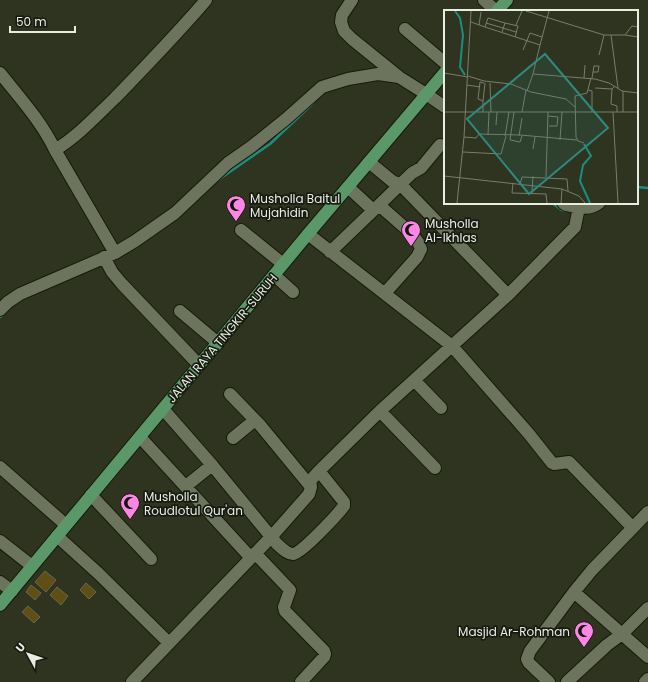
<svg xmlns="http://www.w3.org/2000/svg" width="648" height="682" font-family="Poppins,sans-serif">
  <rect width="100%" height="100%" fill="#2e3420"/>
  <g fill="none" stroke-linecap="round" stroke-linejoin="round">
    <!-- stream -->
    <path stroke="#1b8e7f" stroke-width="2.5" d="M218,180l52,-36 42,-40
      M637,187l11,1
      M552,203l10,7 3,1
      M0,317l4,-4"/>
  </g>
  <!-- building -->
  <path fill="#5f4f14" stroke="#6c664f" d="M45,571l11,9 -10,12 -11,-10z
    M86,583l10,9 -7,7 -9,-9z
    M31,585l10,8 -6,7 -9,-8z
    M57,587l11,9 -7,9 -11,-10z
    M28,606l12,11 -6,6 -12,-11z"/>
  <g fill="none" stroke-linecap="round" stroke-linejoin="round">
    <defs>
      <path id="minor" d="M352,0l-10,15 -1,7 3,9 8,8 47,38 27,17 19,13
        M484,0l12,11
        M405,29l40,34
        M0,73c20,25 41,48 55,77 23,-14 41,-34 60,-52 31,-32 62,-64 91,-98
        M55,150l60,103
        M369,162l23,19 8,3 108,111
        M348,187l25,23
        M563,203l3,2c11,2 23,6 33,-2
        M379,205l33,-32 9,-5 19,-23
        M241,230l42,34
        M308,234l144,112 77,88 23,29 2,1 15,-2 64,66
        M330,252l49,-47 33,29 6,8 3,7 -4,8 -32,36
        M104,257l8,15 10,12 77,81
        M274,275l19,17
        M0,310l8,-8 12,-8 95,-41 20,-12 40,-28 53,-50 23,-16 35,-28 36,-32 26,-8 30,-5 21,3
        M180,311l38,32
        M414,380l27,28
        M230,394l30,31 51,62
        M163,409l49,56 65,79c5,4 10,10 16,10 9,-1 44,-39 51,-48v-4l-25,-31
        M380,411l55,57
        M140,437l111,121
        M233,438l22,-18
        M0,467l66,58
        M186,486l26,-21
        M91,495l60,64
        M57,536l42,38 70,69
        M0,541l32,25
        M255,553l35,37 -6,17 1,4 39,40 1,3 -1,3 -23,25
        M0,582l12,9
        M574,592l74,65
        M132,682l140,-146 37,-42 2,-7 -1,-6 9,-10 61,-60 128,-116 67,-68 4,-20
        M549,682l-20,-19 -2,-4 3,-8 44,-59 18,-22 56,-58
        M567,682l40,-37 15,-11 26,-26
        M645,682l3,-3"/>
      <path id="major" d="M497,11l10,-11
        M0,605l308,-371 137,-162"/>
    </defs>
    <!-- minor casing -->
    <use href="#minor" stroke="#161b09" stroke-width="14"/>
    <!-- major casing -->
    <use href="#major" stroke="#161b09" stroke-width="14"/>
    <!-- minor -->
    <use href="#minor" stroke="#6c745e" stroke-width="12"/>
    <!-- major -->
    <use href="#major" stroke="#5b9869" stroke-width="12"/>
  </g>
  <!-- icons -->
  <defs>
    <symbol id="mosque-pin" viewBox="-11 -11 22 30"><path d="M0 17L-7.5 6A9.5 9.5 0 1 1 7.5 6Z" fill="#fc86e3" stroke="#171a11"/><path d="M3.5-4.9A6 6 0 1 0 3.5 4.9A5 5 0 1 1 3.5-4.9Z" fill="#111"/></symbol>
  </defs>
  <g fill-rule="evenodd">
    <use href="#mosque-pin" x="225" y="194" width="22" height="30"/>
    <use href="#mosque-pin" x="400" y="219" width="22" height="30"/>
    <use href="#mosque-pin" x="119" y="492" width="22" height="30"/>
    <use href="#mosque-pin" x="573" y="620" width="22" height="30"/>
  </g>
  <g text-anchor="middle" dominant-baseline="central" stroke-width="3.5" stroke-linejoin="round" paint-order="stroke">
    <!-- poi labels -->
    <g font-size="12" fill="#e9ede1" stroke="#171a11" text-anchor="start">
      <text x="250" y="198">Musholla Baitul<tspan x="250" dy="14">Mujahidin</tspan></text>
      <text x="425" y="223">Musholla<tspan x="425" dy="14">Al-Ikhlas</tspan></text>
      <text x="144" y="496">Musholla<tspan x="144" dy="14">Roudlotul Qur'an</tspan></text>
      <text x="570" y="631" text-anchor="end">Masjid Ar-Rohman</text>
    </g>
    <!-- street labels -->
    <g font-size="12" fill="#e9ede1" stroke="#171a11">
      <text transform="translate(222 338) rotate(-50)">JALAN RAYA TINGKIR-SURUH</text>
    </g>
  </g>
  <!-- overview -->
  <g transform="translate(444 10)">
    <rect width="194" height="194" fill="#2e3420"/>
    <path fill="none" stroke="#1b8e7f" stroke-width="2" d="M11,1l5,7 3,17 -3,32 5,8M140,134l7,12 -8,9 -3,16 10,22"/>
    <path fill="none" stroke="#797e6d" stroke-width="1" d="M82,1l78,24h21l7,-9 6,1M0,11v22M27,12l14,5 3,-9 17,5 -3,9M42,13l30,9M61,13l13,3 -3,11M35,15l2,-13M72,15l6,-14M41,17l55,18 9,-34M167,25l7,53M181,25l13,2M96,35l-7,29 62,5 14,4 13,8 16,2M79,40l7,-17 12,4M155,45l5,-20M0,63l24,4M24,66l16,5 27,3 20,8 35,7 9,8M140,68l1,-13M148,68l2,-12h5l-1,6h-5M46,73l1,29M23,75l13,2M171,76l-3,3 -1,15 6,2v6M151,78l17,1M144,80l4,1v21M83,81l6,-17M179,81v21M39,91l2,-18M0,102h194M39,102v-11l-5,-2 2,-17 4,1M70,102l-4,28 10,2 2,-6M78,102l4,-22M169,102l5,91M104,106l10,1 -1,9h-8M52,115l1,-13M44,125l1,-23M61,126l4,-24M75,126l3,-18M20,127l12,1 3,-4 41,1 57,5M116,130l2,-28M140,133l-6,-2 -2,-4 -1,-41 12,-3 4,-15M89,139l2,-12M19,142l38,2 5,-18M0,166l118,13 17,7 6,7M102,167l2,-65M69,173l-1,10 34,1 1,9M76,174l2,-7 45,2 1,12M88,183l1,-17M13,193l7,-66 7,-126M117,193l1,-14"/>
    <path fill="#30887f" fill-opacity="0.15" stroke="#30887f" stroke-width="2" d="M101,44l63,74 -79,66 -62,-75z"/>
    <rect width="194" height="194" fill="none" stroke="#e9ede1" stroke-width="2"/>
  </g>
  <!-- north arrow -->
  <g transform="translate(28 654) rotate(310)" stroke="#171a11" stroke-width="3" paint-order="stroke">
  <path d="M0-3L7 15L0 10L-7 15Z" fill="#e9ede1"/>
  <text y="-6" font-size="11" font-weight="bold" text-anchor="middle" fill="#e9ede1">U</text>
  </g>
  <!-- scale -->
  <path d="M10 26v6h65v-6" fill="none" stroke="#e9ede1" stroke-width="2"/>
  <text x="16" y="26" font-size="12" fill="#e9ede1" stroke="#171a11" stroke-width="3" paint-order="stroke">50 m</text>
</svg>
